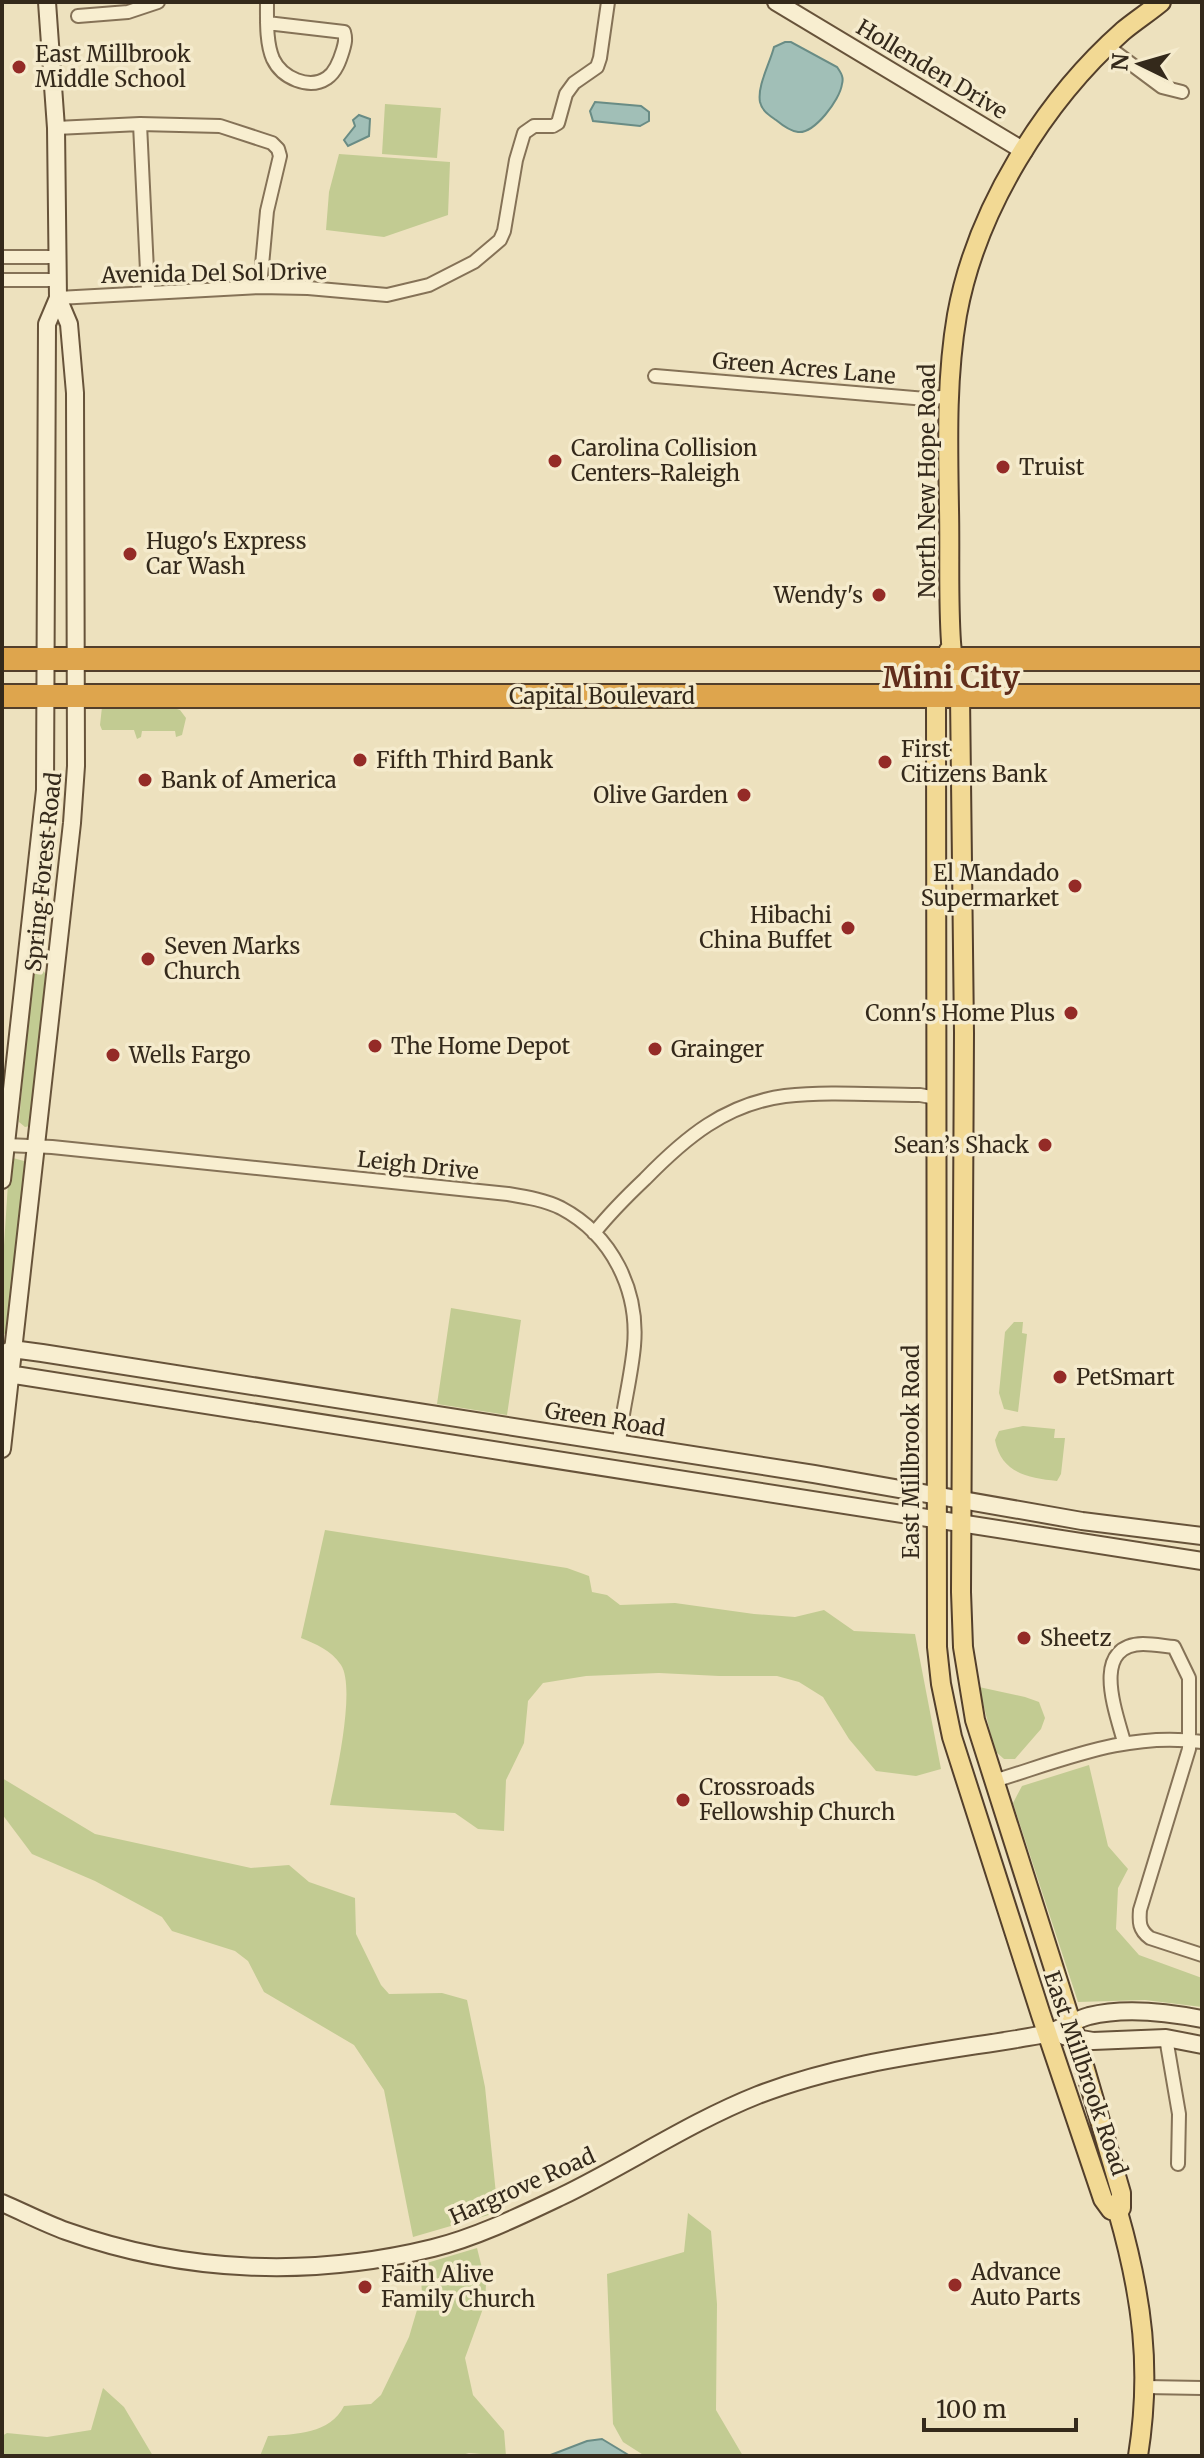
<svg xmlns="http://www.w3.org/2000/svg" width="1204" height="2458" font-family="Merriweather,serif">
  <rect width="100%" height="100%" fill="#ede1be"/>
  <!-- green -->
  <path fill="#c2cb92" d="M385,104l56,4 -4,50 -55,-4z
    M339,154l111,8 -2,53 -64,22 -58,-7 3,-38z
    M102,707h69l9,3 6,8 -4,17 -6,2 -1,-6h-33l-1,6 -4,2 -3,-9h-32l-2,-5z
    M37,970h6l3,5 -16,151 -5,1 -6,-5 1,-11 12,-139z
    M13,1158l11,3 1,6 -19,166 -4,2v-58l7,-110z
    M451,1308l70,12 -14,95 -70,-11z
    M1014,1322h9l-1,11 5,1 -9,78 -14,-3 -5,-16 6,-61z
    M1023,1426l32,3 -1,9h11l-4,36 -4,7c-29,-3 -56,-8 -62,-41l4,-9z
    M325,1530l242,38 22,8 3,16 15,3 13,10 55,-2 79,11 41,3 29,-7 30,21 61,3 26,135 -25,7 -40,-5 -27,-32 -26,-42 -24,-15 -22,-6h-58l-60,-3 -73,3 -43,7 -15,18 -4,42 -18,37 -2,51 -26,-2 -23,-16 -125,-8c6,-29 26,-117 11,-140 -10,-15 -25,-21 -40,-27z
    M979,1687l46,10 14,5 6,16 -4,11 -26,30h-11l-9,-8z
    M1089,1765l19,81 20,23 -10,19 -2,41 23,26 63,23v29l-57,-7 -67,2 -65,-199 9,-17z
    M2,1778l93,56 156,34 38,-3 20,17 46,16 1,36 25,51 8,9 53,-1 25,7 18,87 11,107 -4,20 -79,23 -29,-147 -30,-45 -90,-53 -16,-31 -13,-10 -63,-20 -10,-14 -67,-36 -63,-27 -30,-40z
    M688,2213l23,18 6,73 -1,106 27,46h-98l-22,-14 -10,-18 -6,-150 77,-22z
    M477,2248l9,36 -1,19 -20,55 8,37 31,36 2,25 -37,-3 -11,3h-198l8,-20c28,-2 62,-2 76,-30l27,-2 10,-9 28,-58 13,-44 -2,-28z
    M103,2388l21,19 29,49h-151v-20l5,-3 40,4 44,-7z"/>
  <!-- water -->
  <path fill="#a1bfb7" stroke="#698c85" stroke-width="2" d="M785,42h6l46,25c4,6 7,10 5,17 -2,16 -28,50 -44,48 -8,-1 -16,-7 -22,-12 -7,-5 -14,-9 -16,-18 -3,-16 10,-39 14,-55z
    M595,102l46,4 8,6v9l-9,5 -47,-5 -3,-10z
    M359,115l11,4 -1,17 -21,10 -4,-6 11,-14 -2,-6z
    M602,2439l28,17h-82l39,-15z"/>
  <g fill="none" stroke-linecap="round" stroke-linejoin="round">
    <defs>
      <path id="street" d="M267,2c0,18 -1,41 6,57 9,19 36,31 54,19 9,-6 13,-18 16,-28 2,-7 3,-11 1,-18l-77,-9
        M78,16l50,-4 30,-10
        M1107,46l55,41 20,5
        M140,124l8,168
        M56,128l84,-4 80,2 52,17 6,6 2,7 -13,55 -7,76
        M2,257h57
        M2,280h56
        M58,298l202,-11 48,1 79,7 42,-10 45,-23 26,-22 4,-9 12,-71 8,-27 10,-7h19l5,-3 8,-29 8,-11 23,-16 3,-9 8,-56
        M655,376l271,23 23,-3
        M6,1145l46,2 456,47c18,3 37,6 53,14 51,27 78,82 73,138 -3,33 -12,65 -15,97
        M594,1233c16,-20 33,-37 51,-54 40,-41 80,-75 140,-83 44,-5 91,-1 135,-1l16,3
        M1124,1742c-8,-30 -34,-97 19,-98 10,0 21,2 31,3l15,31v71l-49,161c-1,12 -1,20 10,28l52,17
        M994,1781c69,-21 135,-50 208,-39
        M1166,2038l13,76 -1,50
        M1146,2387l56,1"/>
      <path id="secondary" d="M776,2l248,149
        M2,1180l43,-390 2,-466 11,-26
        M4,1354l8,-5 30,4 772,121 268,47 120,15
        M2,1373l1200,188
        M2,1449l70,-626 4,-57 -1,-373 -6,-69 -11,-26 -2,-170 -9,-126
        M1064,2036l29,5 73,-3 36,7
        M2,2203c21,9 42,20 64,28 118,42 245,47 367,17 44,-11 87,-32 129,-52 66,-32 128,-74 196,-101 83,-32 172,-42 259,-56 10,-2 21,-3 31,-6 14,-5 27,-13 41,-17 35,-9 78,-4 113,3"/>
      <path id="primary" d="M949,650l-5,9 -8,37 1,951 4,37 11,53 89,278 62,184 8,11 7,2
        M1138,2456c14,-87 4,-160 -20,-244l3,-4v-15l-45,-155 -101,-318 -12,-73 -2,-55 3,-559 -4,-337c-3,-18 -8,-36 -9,-54 -3,-44 -1,-89 -2,-133 -1,-65 -3,-130 8,-194 19,-105 87,-214 166,-284 12,-10 26,-19 38,-29"/>
      <path id="highway" d="M2,659h1200
        M2,696h1200"/>
    </defs>
    <!-- street casing -->
    <use href="#street" stroke="#857257" stroke-width="16"/>
    <!-- secondary casing -->
    <use href="#secondary" stroke="#67533a" stroke-width="20"/>
    <!-- primary casing -->
    <use href="#primary" stroke="#533f2b" stroke-width="22"/>
    <!-- highway casing -->
    <use href="#highway" stroke="#533f2b" stroke-width="26"/>
    <!-- street -->
    <use href="#street" stroke="#f8eed0" stroke-width="12"/>
    <!-- secondary -->
    <use href="#secondary" stroke="#f8eed0" stroke-width="16"/>
    <!-- primary -->
    <use href="#primary" stroke="#f2d994" stroke-width="18"/>
    <!-- highway -->
    <use href="#highway" stroke="#dea54d" stroke-width="22"/>
  </g>
  <!-- markers -->
  <g fill="#942b27" stroke="#f5ebcd" stroke-width="3">
    <circle cx="19" cy="67" r="8"/>
    <circle cx="555" cy="461" r="8"/>
    <circle cx="1003" cy="467" r="8"/>
    <circle cx="130" cy="554" r="8"/>
    <circle cx="879" cy="595" r="8"/>
    <circle cx="360" cy="760" r="8"/>
    <circle cx="885" cy="762" r="8"/>
    <circle cx="145" cy="780" r="8"/>
    <circle cx="744" cy="795" r="8"/>
    <circle cx="1075" cy="886" r="8"/>
    <circle cx="848" cy="928" r="8"/>
    <circle cx="148" cy="959" r="8"/>
    <circle cx="1071" cy="1013" r="8"/>
    <circle cx="375" cy="1046" r="8"/>
    <circle cx="655" cy="1049" r="8"/>
    <circle cx="113" cy="1055" r="8"/>
    <circle cx="1045" cy="1145" r="8"/>
    <circle cx="1060" cy="1377" r="8"/>
    <circle cx="1024" cy="1638" r="8"/>
    <circle cx="683" cy="1800" r="8"/>
    <circle cx="955" cy="2285" r="8"/>
    <circle cx="365" cy="2287" r="8"/>
  </g>
  <g text-anchor="middle" dominant-baseline="central" stroke-width="7" stroke-linejoin="round" paint-order="stroke">
    <!-- poi labels -->
    <g font-size="22" fill="#34291b" stroke="#f5ebcd" text-anchor="start">
      <text x="35" y="54">East Millbrook<tspan x="35" dy="25">Middle School</tspan></text>
      <text x="571" y="448">Carolina Collision<tspan x="571" dy="25">Centers-Raleigh</tspan></text>
      <text x="1019" y="467">Truist</text>
      <text x="146" y="541">Hugo's Express<tspan x="146" dy="25">Car Wash</tspan></text>
      <text x="863" y="595" text-anchor="end">Wendy's</text>
      <text x="901" y="749">First<tspan x="901" dy="25">Citizens Bank</tspan></text>
      <text x="376" y="760">Fifth Third Bank</text>
      <text x="161" y="780">Bank of America</text>
      <text x="728" y="795" text-anchor="end">Olive Garden</text>
      <text x="1059" y="873" text-anchor="end">El Mandado<tspan x="1059" dy="25">Supermarket</tspan></text>
      <text x="832" y="915" text-anchor="end">Hibachi<tspan x="832" dy="25">China Buffet</tspan></text>
      <text x="164" y="946">Seven Marks<tspan x="164" dy="25">Church</tspan></text>
      <text x="1055" y="1013" text-anchor="end">Conn's Home Plus</text>
      <text x="391" y="1046">The Home Depot</text>
      <text x="671" y="1049">Grainger</text>
      <text x="129" y="1055">Wells Fargo</text>
      <text x="1029" y="1145" text-anchor="end">Sean’s Shack</text>
      <text x="1076" y="1377">PetSmart</text>
      <text x="1040" y="1638">Sheetz</text>
      <text x="699" y="1787">Crossroads<tspan x="699" dy="25">Fellowship Church</tspan></text>
      <text x="971" y="2272">Advance<tspan x="971" dy="25">Auto Parts</tspan></text>
      <text x="381" y="2274">Faith Alive<tspan x="381" dy="25">Family Church</tspan></text>
    </g>
    <!-- street labels -->
    <g font-size="22" fill="#34291b" stroke="#f5ebcd">
      <text transform="translate(932 69) rotate(31)">Hollenden Drive</text>
      <text transform="translate(214 273) rotate(-1)">Avenida Del Sol Drive</text>
      <text transform="translate(804 368) rotate(5)">Green Acres Lane</text>
      <text transform="translate(927 481) rotate(-90)">North New Hope Road</text>
      <text x="602" y="696">Capital Boulevard</text>
      <text transform="translate(43 872) rotate(-84)">Spring Forest Road</text>
      <text transform="translate(418 1165) rotate(6)">Leigh Drive</text>
      <text transform="translate(605 1419) rotate(9)">Green Road</text>
      <text transform="translate(911 1452) rotate(-90)">East Millbrook Road</text>
      <text transform="translate(1086 2073) rotate(71)">East Millbrook Road</text>
      <text transform="translate(522 2186) rotate(-24)">Hargrove Road</text>
    </g>
    <!-- district labels -->
    <g font-size="30" font-weight="bold" fill="#612d1b" stroke="#f5ebcd">
      <text x="951" y="677">Mini City</text>
    </g>
  </g>
  <!-- border -->
  <rect width="1204" height="2458" fill="none" stroke="#34291b" stroke-width="8"/>
  <!-- north arrow -->
  <g transform="translate(1140 64) rotate(275)" stroke="#f5ebcd" stroke-width="6" paint-order="stroke">
  <path d="M0-6L14 30L0 20L-14 30Z" fill="#34291b"/>
  <text y="-12" font-size="22" font-weight="bold" text-anchor="middle" fill="#34291b">N</text>
  </g>
  <!-- scale -->
  <path d="M924 2418v12h152v-12" fill="none" stroke="#34291b" stroke-width="4"/>
  <text x="936" y="2418" font-size="24" fill="#34291b" stroke="#f5ebcd" stroke-width="6" paint-order="stroke">100 m</text>
</svg>
